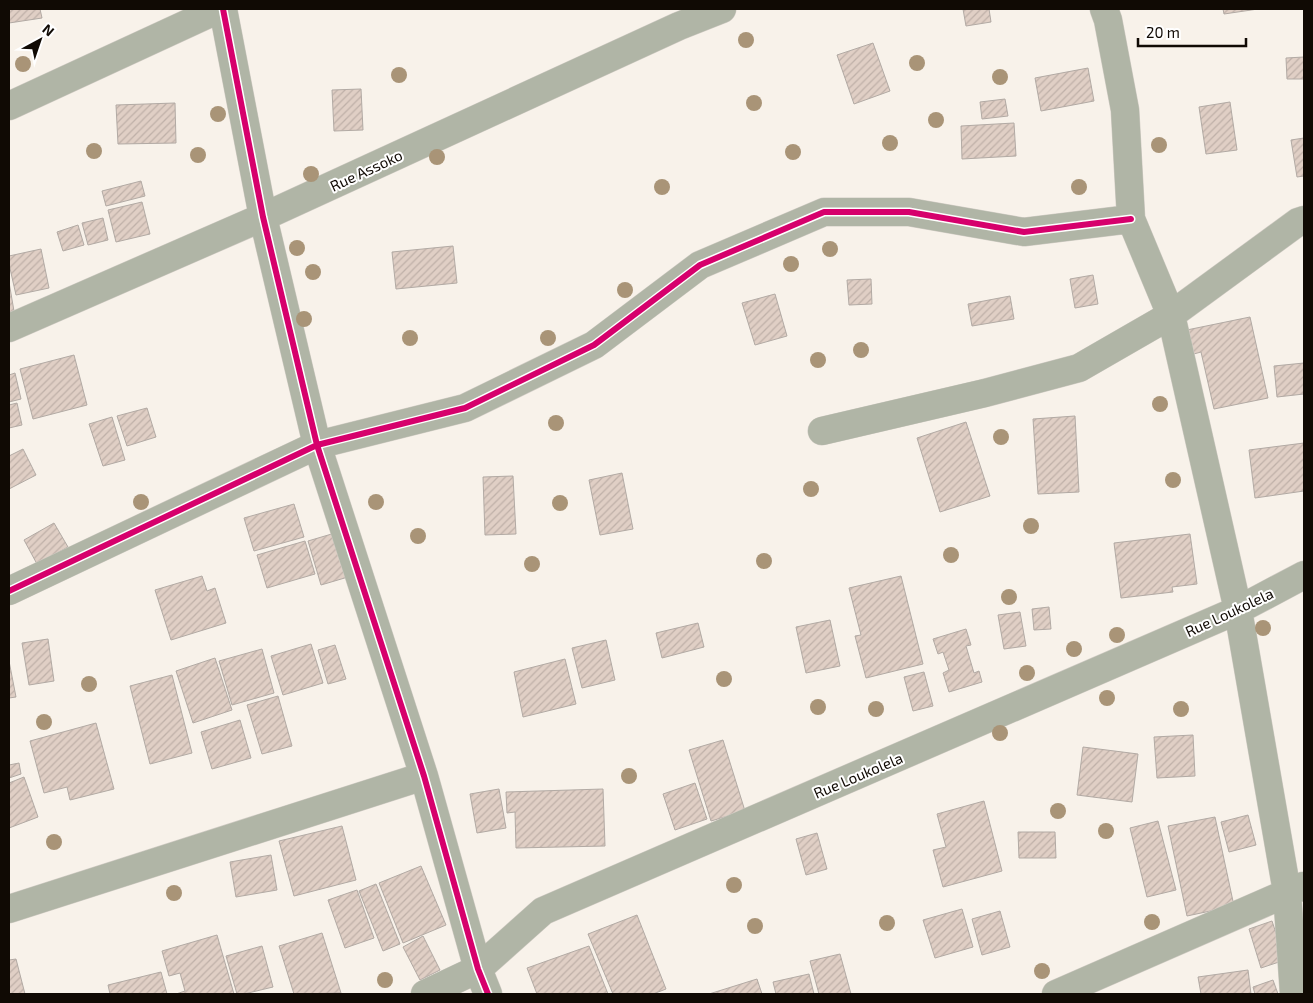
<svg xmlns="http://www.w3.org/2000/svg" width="1313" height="1003" font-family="'Exo 2',sans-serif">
  <defs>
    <pattern id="building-hatch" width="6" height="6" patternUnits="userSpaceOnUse" patternTransform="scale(1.25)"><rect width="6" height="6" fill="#e0cfc5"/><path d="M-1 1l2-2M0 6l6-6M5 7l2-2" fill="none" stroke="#bfb0a8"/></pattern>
  </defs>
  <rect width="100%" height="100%" fill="#f8f2ea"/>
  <!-- building -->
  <path fill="url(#building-hatch)" stroke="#b2aaa4" d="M9,9h31l2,9 -33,5z
    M963,9h26l2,13 -25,4z
    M1223,9h35l-34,5z
    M873,43l17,48 -36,13 -17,-49z
    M1304,57v22h-17l-1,-21z
    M1088,68l6,33 -53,10 -6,-33z
    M361,89l2,41 -29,1 -2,-41z
    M1005,99l3,17 -26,3 -2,-17z
    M1230,102l7,48 -31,4 -7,-47z
    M175,103l1,40 -58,1 -2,-39z
    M1014,123l2,33 -54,3 -1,-33z
    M1304,138v38l-7,1 -6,-37z
    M141,181l4,15 -39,10 -4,-15z
    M142,202l8,32 -34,8 -8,-32z
    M103,218l5,22 -20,5 -6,-22z
    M78,225l6,20 -21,6 -6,-19z
    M453,246l4,37 -61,6 -4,-37z
    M41,249l8,39 -33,7 -7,-31v-8z
    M1093,275l5,29 -23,4 -5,-29z
    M871,279l1,25 -23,1 -2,-25z
    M9,282l6,35 -6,1z
    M775,294l12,42 -32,9 -13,-42z
    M1010,296l4,23 -42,7 -4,-22z
    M1250,317l18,81 -54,11 -13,-57 -18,5 -6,-25z
    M74,355l13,50 -54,14 -13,-50z
    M1304,363v31l-27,3 -3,-31z
    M15,373l6,26 -12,3v-27z
    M17,403l5,22 -13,3v-23z
    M147,408l9,29 -29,9 -10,-30z
    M1075,416l4,76 -41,2 -5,-75z
    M112,417l13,43 -22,6 -14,-42z
    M966,422l24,74 -50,16 -23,-74z
    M1304,443v48l-49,7 -6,-48z
    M23,449l13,26 -27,14v-33z
    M622,473l11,56 -33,6 -11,-55z
    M513,476l3,58 -31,1 -2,-58z
    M294,504l10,33 -50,14 -10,-33z
    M54,523l14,24 -31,17 -13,-24z
    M335,533l13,44 -27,8 -13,-44z
    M1190,534l7,50 -25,3 1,5 -52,6 -7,-55z
    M305,541l10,33 -48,14 -10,-33z
    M202,576l5,15 8,-3 11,35 -55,17 -16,-50z
    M901,576l22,88 -57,14 -11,-42 6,-1 -12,-47z
    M1049,607l2,22 -17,1 -2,-21z
    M1020,612l6,34 -22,3 -6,-34z
    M830,620l10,46 -34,7 -10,-46z
    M698,623l6,24 -42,11 -6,-25z
    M966,629l5,16 -5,1 8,27 5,-2 3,11 -33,10 -6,-19 6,-3 -6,-18 -5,2 -5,-15z
    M48,639l6,42 -25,4 -7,-42z
    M606,640l9,40 -33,8 -10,-40z
    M311,644l12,39 -40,12 -12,-39z
    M335,645l11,34 -18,5 -10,-34z
    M262,649l12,44 -42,12 -13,-44z
    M215,658l17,52 -39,13 -17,-52z
    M565,659l11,45 -53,13 -9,-45z
    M9,661l7,36 -7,1z
    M924,672l9,34 -20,5 -9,-34z
    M172,675l20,78 -42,11 -20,-78z
    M278,696l14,50 -30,8 -15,-49z
    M240,720l11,38 -39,11 -11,-37z
    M96,723l18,66 -44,11 -3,-13 -23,6 -14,-52z
    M1193,735l2,41 -38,2 -3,-41z
    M723,740l22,71 -34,10 -22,-71z
    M1083,747l55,7 -6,48 -55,-7z
    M19,763l2,11 -12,4v-13z
    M24,777l14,40 -29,11v-45z
    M695,783l12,36 -32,11 -12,-36z
    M499,789l7,39 -29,5 -7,-39z
    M603,789l2,57 -89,2 -1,-36 -8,1 -1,-21z
    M984,801l18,70 -59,16 -10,-37 13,-3 -9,-33z
    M1248,815l8,30 -27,7 -8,-30z
    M1215,817l19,89 -47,10 -19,-90z
    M1158,821l18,69 -29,7 -17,-69z
    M342,826l14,54 -62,16 -15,-55z
    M1018,832h37l1,26h-37z
    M817,833l10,36 -21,6 -10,-36z
    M271,855l6,35 -41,7 -6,-35z
    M421,866l25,59 -43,18 -24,-60z
    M376,884l24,60 -17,7 -24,-60z
    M357,890l17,48 -29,10 -17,-48z
    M962,909l11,38 -38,11 -12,-38z
    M1000,911l10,36 -28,8 -10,-36z
    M637,915l29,74 -13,5h-40l-25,-60z
    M1272,921l13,39 -24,8 -12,-39z
    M322,933l19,60 -47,1 -15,-48z
    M217,935l17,59h-58l9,-3 -5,-18 -11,3 -7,-25z
    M423,936l17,34 -20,10 -17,-33z
    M262,946l11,41 -29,7h-7l-11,-38z
    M589,946l19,48h-71l-10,-26z
    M840,954l11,40h-32l-9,-33z
    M16,959l9,35h-16v-34z
    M1248,970l3,24h-50l-3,-17z
    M161,972l6,22h-57l-2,-9z
    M809,974l5,20h-38l-3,-12z
    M757,979l5,15h-53z
    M1273,980l5,14h-23l-2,-7z"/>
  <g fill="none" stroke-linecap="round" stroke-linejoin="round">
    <defs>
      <path id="minor" d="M223,9l40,208 54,228 107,331 54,193 10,25
        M1104,9l4,11 17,90 6,109 40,96 67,295 49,282 7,102
        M9,106l210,-97
        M9,328l254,-111 416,-191 43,-17
        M822,431l163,-38 94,-25 92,-53 127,-93 6,-2
        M9,591l308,-146 148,-37 129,-63 106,-80 124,-53h85l115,20 107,-13
        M9,909l415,-133
        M425,994l53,-25 65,-58 695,-301 66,-35
        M1056,994l247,-108"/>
    </defs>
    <!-- minor casing -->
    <use href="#minor" stroke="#d2cdc6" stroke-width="29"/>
    <!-- minor -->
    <use href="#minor" stroke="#b0b5a6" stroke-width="28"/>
    <defs>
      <path id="cycleway" d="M223,9l40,208 54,228 107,331 54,193 10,25
        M9,591l308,-146 148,-37 129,-63 106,-80 124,-53h85l115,20 107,-13"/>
    </defs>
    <!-- cycleway casing -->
    <use href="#cycleway" stroke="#fff" stroke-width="9"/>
    <!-- cycleway -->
    <use href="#cycleway" stroke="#d6006c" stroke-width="6"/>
  </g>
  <!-- trees -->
  <g fill="#a99477">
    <circle cx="746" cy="40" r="8"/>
    <circle cx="917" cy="63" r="8"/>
    <circle cx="23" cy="64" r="8"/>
    <circle cx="399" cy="75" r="8"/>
    <circle cx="1000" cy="77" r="8"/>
    <circle cx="754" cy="103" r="8"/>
    <circle cx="218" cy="114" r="8"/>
    <circle cx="936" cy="120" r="8"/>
    <circle cx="890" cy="143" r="8"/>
    <circle cx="1159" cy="145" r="8"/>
    <circle cx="94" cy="151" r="8"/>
    <circle cx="793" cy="152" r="8"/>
    <circle cx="198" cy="155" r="8"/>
    <circle cx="437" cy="157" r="8"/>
    <circle cx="311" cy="174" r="8"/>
    <circle cx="662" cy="187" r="8"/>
    <circle cx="1079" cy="187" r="8"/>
    <circle cx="297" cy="248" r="8"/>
    <circle cx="830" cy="249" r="8"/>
    <circle cx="791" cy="264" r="8"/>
    <circle cx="313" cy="272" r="8"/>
    <circle cx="625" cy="290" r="8"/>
    <circle cx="304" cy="319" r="8"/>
    <circle cx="410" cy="338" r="8"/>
    <circle cx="548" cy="338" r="8"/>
    <circle cx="861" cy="350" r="8"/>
    <circle cx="818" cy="360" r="8"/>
    <circle cx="1160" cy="404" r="8"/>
    <circle cx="556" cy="423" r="8"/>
    <circle cx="1001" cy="437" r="8"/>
    <circle cx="1173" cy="480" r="8"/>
    <circle cx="811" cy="489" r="8"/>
    <circle cx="141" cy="502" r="8"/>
    <circle cx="376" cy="502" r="8"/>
    <circle cx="560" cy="503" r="8"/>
    <circle cx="1031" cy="526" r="8"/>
    <circle cx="418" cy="536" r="8"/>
    <circle cx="951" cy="555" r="8"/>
    <circle cx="764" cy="561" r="8"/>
    <circle cx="532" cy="564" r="8"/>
    <circle cx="1009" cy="597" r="8"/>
    <circle cx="1263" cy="628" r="8"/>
    <circle cx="1117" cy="635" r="8"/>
    <circle cx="1074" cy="649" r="8"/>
    <circle cx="1027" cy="673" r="8"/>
    <circle cx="724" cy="679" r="8"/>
    <circle cx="89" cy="684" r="8"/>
    <circle cx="1107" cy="698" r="8"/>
    <circle cx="818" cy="707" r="8"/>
    <circle cx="876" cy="709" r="8"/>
    <circle cx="1181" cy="709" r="8"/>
    <circle cx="44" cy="722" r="8"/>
    <circle cx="1000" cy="733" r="8"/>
    <circle cx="629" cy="776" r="8"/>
    <circle cx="1058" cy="811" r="8"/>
    <circle cx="1106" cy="831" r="8"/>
    <circle cx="54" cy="842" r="8"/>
    <circle cx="734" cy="885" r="8"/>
    <circle cx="174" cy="893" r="8"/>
    <circle cx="1152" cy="922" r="8"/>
    <circle cx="887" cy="923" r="8"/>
    <circle cx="755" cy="926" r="8"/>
    <circle cx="1042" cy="971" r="8"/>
    <circle cx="385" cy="980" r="8"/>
  </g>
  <g text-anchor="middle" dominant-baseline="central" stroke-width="4" stroke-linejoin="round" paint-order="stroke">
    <!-- street labels -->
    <g font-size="15" fill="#100a04" stroke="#fff">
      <text transform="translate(366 170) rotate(-25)">Rue Assoko</text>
      <text transform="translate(1229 612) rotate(-25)">Rue Loukolela</text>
      <text transform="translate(858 775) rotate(-23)">Rue Loukolela</text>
    </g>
  </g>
  <!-- border -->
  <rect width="1313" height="1003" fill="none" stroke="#100a04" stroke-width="20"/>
  <!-- north arrow -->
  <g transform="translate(40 40) rotate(40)" stroke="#ffffff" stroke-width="4" paint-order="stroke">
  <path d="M0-4L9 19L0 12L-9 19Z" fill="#100a04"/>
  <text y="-8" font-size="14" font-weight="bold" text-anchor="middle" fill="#100a04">N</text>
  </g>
  <!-- scale -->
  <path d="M1138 38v8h108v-8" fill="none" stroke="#100a04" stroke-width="2.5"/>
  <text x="1146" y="38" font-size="15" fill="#100a04" stroke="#ffffff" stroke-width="4" paint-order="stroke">20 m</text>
</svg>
